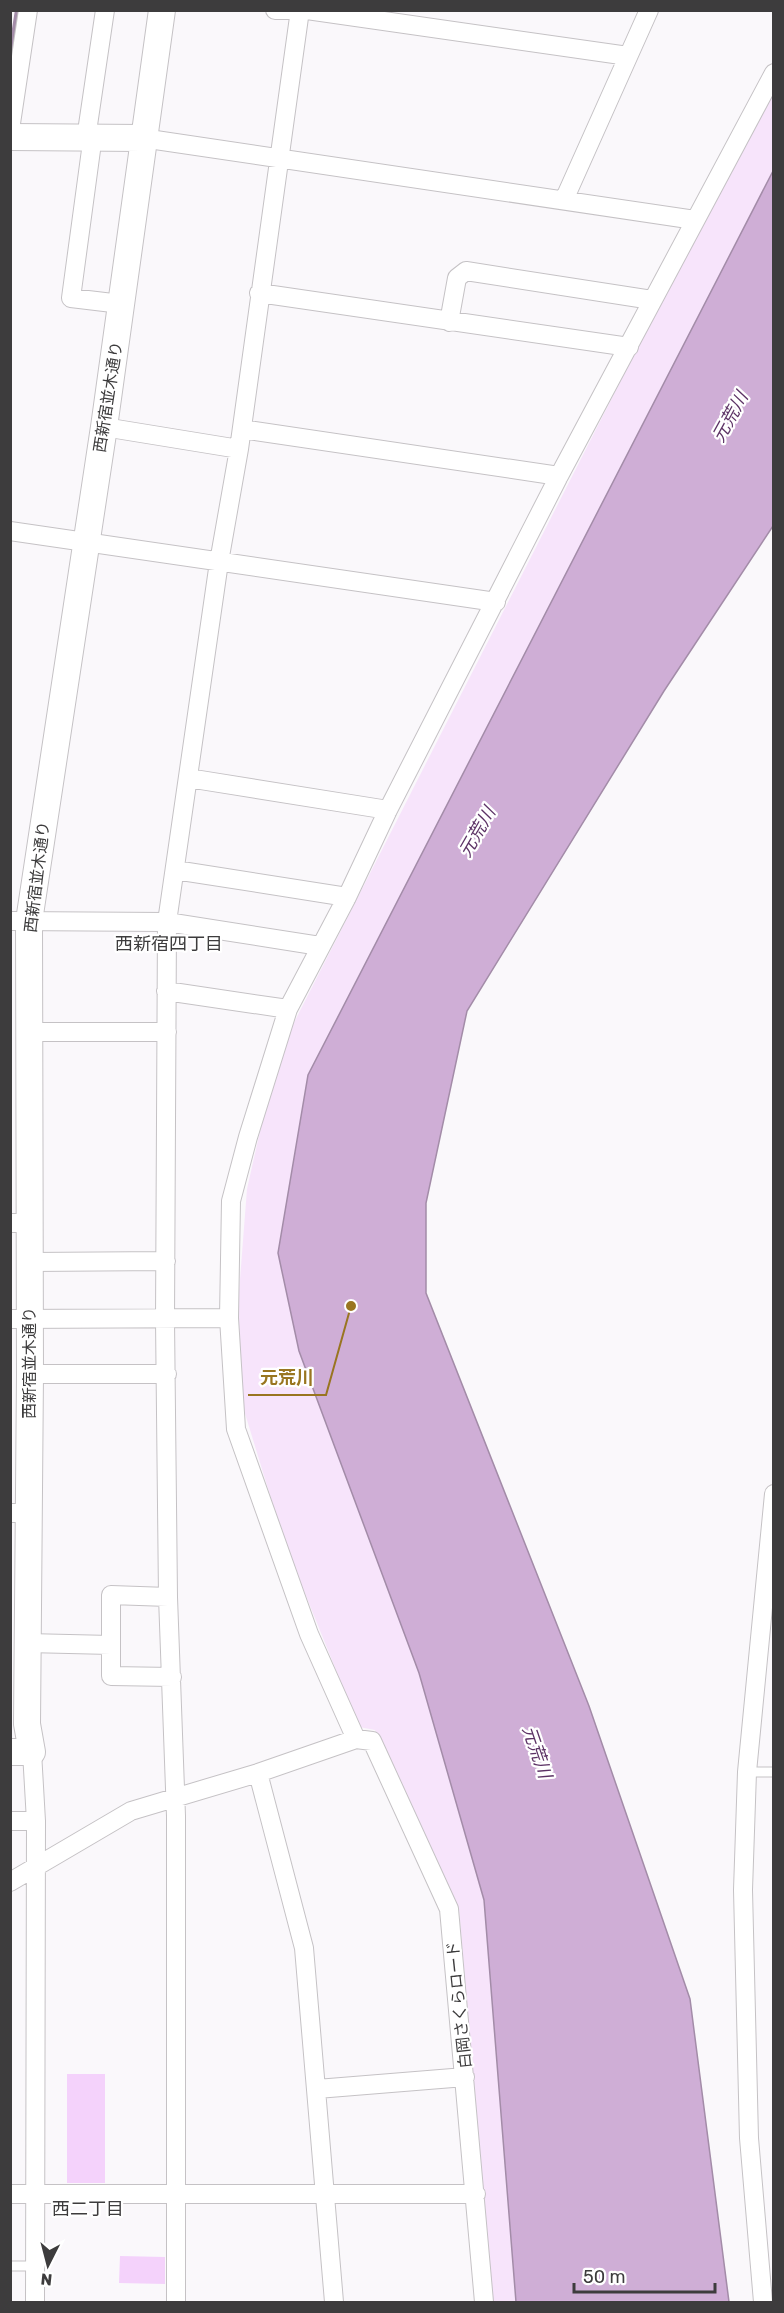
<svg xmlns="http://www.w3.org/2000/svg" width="784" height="2313" font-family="Rubik,'Noto Sans JP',sans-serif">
  <rect width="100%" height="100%" fill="#faf8fb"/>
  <!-- green -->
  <path fill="#f7e4fb" d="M773,73v98l-465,904 111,598 65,227 32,402h-23l-34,-393 -84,-179 -16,-3 -74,-183 -42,-137 -6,-89 10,-129 30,-133 450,-884z"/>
  <!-- water -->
  <path fill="#cfaed6" stroke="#a38ca8" stroke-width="1.5" d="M773,171v355l-109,165 -197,320 -41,192v90l163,413 101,293 39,303h-213l-32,-402 -65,-227 -120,-322 -21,-98 30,-178z"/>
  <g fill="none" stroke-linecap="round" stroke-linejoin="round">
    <!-- stream -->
    <path stroke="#a38ca8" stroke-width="6" d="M10,60l8,-50"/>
  </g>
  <!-- building -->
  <path fill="#f4d2fb" d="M67,2074h38v109h-38z
    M120,2256l45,1v27l-46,-1z"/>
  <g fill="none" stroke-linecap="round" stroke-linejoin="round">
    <defs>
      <path id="lane" d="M747,1772h27
        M10,2266h25"/>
      <path id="street" d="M105,10l-17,115 3,25 -20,148 50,6
        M275,10h23
        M307,10l321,46
        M10,130l18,-120
        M142,138l553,82
        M564,200l85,-190
        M259,293l370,54
        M449,322l8,-44 9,-7 186,29
        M104,427l135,22
        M242,429l317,47
        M10,531l486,71
        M188,778l200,32
        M175,870l172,27
        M10,921l157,1 153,24
        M166,991l122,18
        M30,1032h137
        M10,1223h20
        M30,1262l136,-1
        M10,1319l219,-1
        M30,1374h137
        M10,1513h18
        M168,1597l-57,-2v81l61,1
        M27,1643l84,2
        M356,1739l-47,-105 -73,-205 -7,-111 2,-117 17,-64 40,-128 59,-112 41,-87 171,-334 215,-403
        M32,1752l4,69 -1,481
        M258,1773l46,175 30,354
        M10,1821h26
        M10,1882l121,-71 127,-38 98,-34 16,2 77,168 35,393
        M317,2089l148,-12
        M10,2194h466
        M176,2302v-486l-8,-219 -3,-277 2,-398 52,-360 20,-113 61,-439
        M763,2302l-14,-164 -6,-248 4,-118 27,-278"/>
      <path id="secondary" d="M10,137l132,1
        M10,1752h22l-5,-28 3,-350 -1,-453 75,-494 58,-417"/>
    </defs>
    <!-- lane casing -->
    <use href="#lane" stroke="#c5c2c5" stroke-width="11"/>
    <!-- street casing -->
    <use href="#street" stroke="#c5c2c5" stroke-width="20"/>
    <!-- secondary casing -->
    <use href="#secondary" stroke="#c5c2c5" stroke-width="28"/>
    <!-- lane -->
    <use href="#lane" stroke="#fff" stroke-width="9"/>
    <!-- street -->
    <use href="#street" stroke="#fff" stroke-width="18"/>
    <!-- secondary -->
    <use href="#secondary" stroke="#fff" stroke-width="26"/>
  </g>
  <g text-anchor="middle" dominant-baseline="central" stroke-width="4.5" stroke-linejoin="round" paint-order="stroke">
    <!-- street labels -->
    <g font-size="16" fill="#3d3c3d" stroke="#fff">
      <text transform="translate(108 397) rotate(-81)">西新宿並木通り</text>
      <text transform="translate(37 877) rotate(-83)">西新宿並木通り</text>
      <text transform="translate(29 1363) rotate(-90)">西新宿並木通り</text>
      <text transform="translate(459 2005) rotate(-96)">白岡さくらロード</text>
    </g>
    <!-- water labels -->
    <g font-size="18" font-style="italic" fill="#5c3265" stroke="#fff">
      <text transform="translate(730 417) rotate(-61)">元荒川</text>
      <text transform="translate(477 832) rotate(-60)">元荒川</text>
      <text transform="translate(537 1752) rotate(71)">元荒川</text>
    </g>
    <!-- neighbourhood labels -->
    <g font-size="18" fill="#3d3c3d" stroke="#fff">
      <text x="169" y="944">西新宿四丁目</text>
      <text x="88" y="2209">西二丁目</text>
    </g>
  </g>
  <!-- callouts -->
  <path fill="none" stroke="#997520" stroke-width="2" d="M351 1306L326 1395H248"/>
  <circle fill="#997520" stroke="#fff" stroke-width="2" cx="351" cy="1306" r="6"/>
  <g font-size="18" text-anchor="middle" font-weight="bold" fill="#997520" stroke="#fff" stroke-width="4.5" stroke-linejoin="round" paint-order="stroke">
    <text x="287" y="1384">元荒川</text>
  </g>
  <!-- border -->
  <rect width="784" height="2313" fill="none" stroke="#3d3c3d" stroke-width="24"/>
  <!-- north arrow -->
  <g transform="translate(48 2265) rotate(186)" stroke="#ffffff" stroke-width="4.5" paint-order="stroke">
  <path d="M0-4.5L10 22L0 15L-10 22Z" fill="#3d3c3d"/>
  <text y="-9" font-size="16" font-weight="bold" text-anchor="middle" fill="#3d3c3d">N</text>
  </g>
  <!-- scale -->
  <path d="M574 2283v9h141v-9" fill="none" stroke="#3d3c3d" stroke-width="3"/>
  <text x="583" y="2283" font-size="18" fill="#3d3c3d" stroke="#ffffff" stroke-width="4.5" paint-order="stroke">50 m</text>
</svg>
